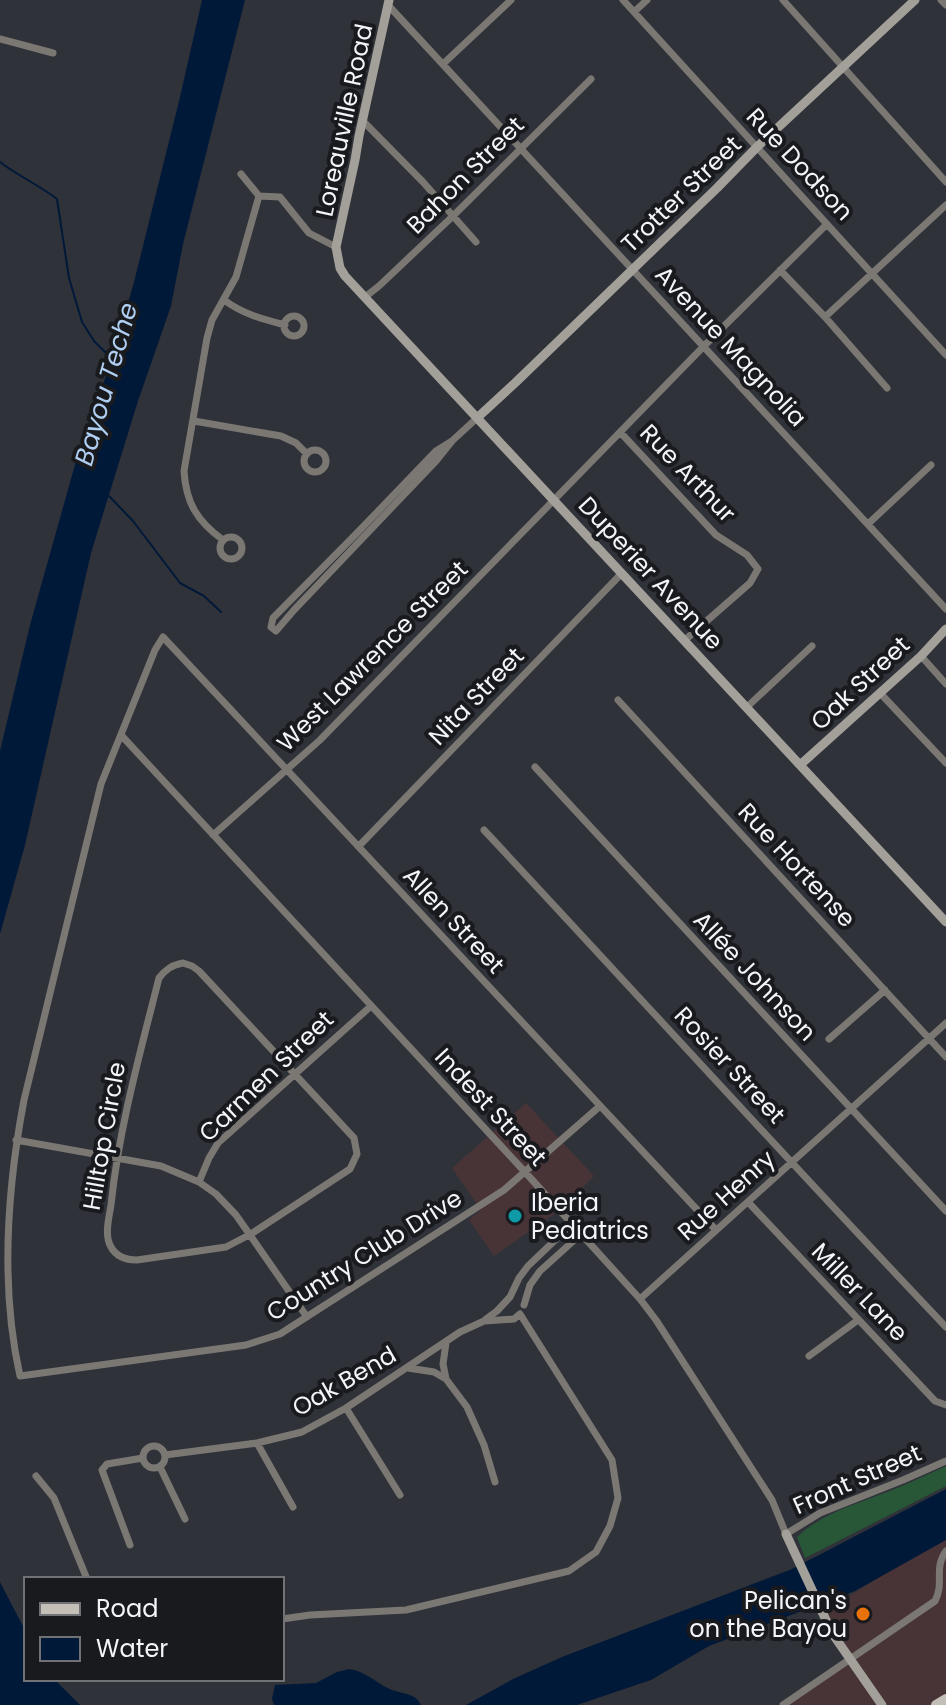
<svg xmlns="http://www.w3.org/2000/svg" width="946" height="1705" font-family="Poppins,sans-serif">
  <rect width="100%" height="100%" fill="#30323a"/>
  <!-- commercial -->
  <path fill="#483437" d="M526,1103l68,73 -34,34 -66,46 -25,-36 12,-10 -29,-42z
    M946,1535v170h-59l-50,-71 -10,-24z
    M850,1660l32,45h-99z"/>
  <!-- green -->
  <path fill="#275737" d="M946,1466v20l-141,72 -8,-21c23,-22 56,-32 85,-43 21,-8 43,-18 64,-28z"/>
  <!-- water -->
  <path fill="#001939" d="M202,0h43l-62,244 -12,62 -33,95 -47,152 -66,292 -25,89v-183l30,-126 48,-171 34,-95 22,-77 46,-185z
    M946,1489v51l-91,51 -146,55 -58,34 -74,25h-111l47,-26 49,-22 230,-88z
    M0,1582l26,50v47h28l26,26h-80z
    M349,1669c17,2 28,15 43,21 6,2 14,3 20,6 5,2 6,4 9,9h-147l-2,-6 3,-14 41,-2 21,-11z"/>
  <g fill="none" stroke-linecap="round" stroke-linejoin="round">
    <!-- stream -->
    <path stroke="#001939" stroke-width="2" d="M0,162c18,14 39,23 57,37l12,79 13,44 12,19 18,18
      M109,496l24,25 47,62 24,13 17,16"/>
    <!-- street -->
    <path stroke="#7b7874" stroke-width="7" d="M623,0l323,355
      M783,0l163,182
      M941,0l5,5
      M388,5l558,604
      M634,12l13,-12
      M0,39l53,14
      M443,64l68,-64
      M362,120l61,62 53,60
      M241,174l18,22
      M259,196l21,1 29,36 27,14
      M780,270l45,47 62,71
      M365,297l14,-11 74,-70 138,-137
      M224,300c19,14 38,19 61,25
      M284 326a10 10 0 1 1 20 0a10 10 0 1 1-20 0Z
      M825,317l121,-112
      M194,421l87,15 15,7 11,11
      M620,432l96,103 31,20 11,14 -8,14 -65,57
      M452,441l-16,10 -77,80 -86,87 -2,9 5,4 18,-21 142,-149 16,-20 25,-23
      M304 461a11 11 0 1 1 22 0a11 11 0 1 1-22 0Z
      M868,524l63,-59
      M220 548a11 11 0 1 1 22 0a11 11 0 1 1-22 0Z
      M223,540c-26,-19 -37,-37 -39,-69l23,-133 5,-18 24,-43 23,-81
      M921,656l25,28
      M880,693l66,70
      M618,700l328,357
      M747,707l65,-61
      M121,735l404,437 115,127 16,21 116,180 14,34 34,-21 83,-33 43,-19
      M535,767l411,444
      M484,830c154,165 306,333 462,497
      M213,835l107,-95 383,-393 124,-123
      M359,846l263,-273
      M183,963l9,3 7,5 155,167 3,16 -7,15 -99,65 -25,13 -89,13c-10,0 -20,-2 -26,-13 -7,-12 -2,-29 0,-42 8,-77 29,-152 48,-227 7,-9 13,-13 24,-15z
      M829,1039l56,-49
      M600,1106l-96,84 -224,144 -34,11 -226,31c-20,-89 -13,-186 4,-276l77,-316 54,-134 8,-13 553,593
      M16,1140l145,26 38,16 17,12 20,21 71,102
      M199,1182l10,-24 9,-15 153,-137
      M748,1202l187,199 11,4
      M640,1299l306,-276
      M524,1305l6,-20 10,-14 41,-37
      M486,1319l11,-8 13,-14 9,-19 9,-12 44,-42
      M446,1343l-3,21 3,15 21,28 17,38 11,37
      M809,1356l49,-36
      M408,1368l26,4 12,7
      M346,1408l54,87
      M257,1443l36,64
      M143 1457a11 11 0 1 1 22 0a11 11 0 1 1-22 0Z
      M165,1455l92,-12 45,-11 44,-24 114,-76 24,-11 30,-2 6,-5
      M160,1467l25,52
      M36,1476l18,22 33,81
      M130,1545l-28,-75 5,-6 36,-6
      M282,1619l28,-4 96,-5 163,-39 27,-19 14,-26 8,-28 -6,-38 -92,-146
      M783,1705l152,-104c10,-19 -2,-32 11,-50"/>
    <!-- secondary -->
    <path stroke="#a3a099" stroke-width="9" d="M389,0l-30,136 -4,24 -19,87 4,21 5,8 601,646
      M477,418l38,-35 202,-195 40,-41 158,-147
      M800,765l121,-109 25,-27
      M786,1534l46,99 50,72"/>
    <!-- primary -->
    <path stroke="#c3beb6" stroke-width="10" d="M936,1705l10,-6"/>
  </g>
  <!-- markers -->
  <circle fill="#0f9aa8" stroke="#191a1e" stroke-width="3" cx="515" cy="1216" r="8"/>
  <circle fill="#e8710a" stroke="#191a1e" stroke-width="3" cx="863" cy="1614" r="8"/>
  <g text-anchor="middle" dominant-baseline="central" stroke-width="8" stroke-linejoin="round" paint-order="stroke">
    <!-- street labels -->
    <g font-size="24" fill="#f3f5fa" stroke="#191a1e">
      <text transform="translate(344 120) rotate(-78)">Loreauville Road</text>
      <text transform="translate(800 164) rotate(47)">Rue Dodson</text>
      <text transform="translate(465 175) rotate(-45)">Bahon Street</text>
      <text transform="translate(681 194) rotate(-44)">Trotter Street</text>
      <text transform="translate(731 346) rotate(47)">Avenue Magnolia</text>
      <text transform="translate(688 473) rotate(46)">Rue Arthur</text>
      <text transform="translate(651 573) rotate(47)">Duperier Avenue</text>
      <text transform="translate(372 656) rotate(-45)">West Lawrence Street</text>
      <text transform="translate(860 683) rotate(-43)">Oak Street</text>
      <text transform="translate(476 696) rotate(-46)">Nita Street</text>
      <text transform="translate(797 865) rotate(47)">Rue Hortense</text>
      <text transform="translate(454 920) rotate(47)">Allen Street</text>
      <text transform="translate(755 976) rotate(47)">Allée Johnson</text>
      <text transform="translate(730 1065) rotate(47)">Rosier Street</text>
      <text transform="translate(266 1076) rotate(-44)">Carmen Street</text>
      <text transform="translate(491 1107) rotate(47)">Indest Street</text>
      <text transform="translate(104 1136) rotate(-80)">Hilltop Circle</text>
      <text transform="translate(726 1195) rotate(-42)">Rue Henry</text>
      <text transform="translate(364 1255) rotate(-32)">Country Club Drive</text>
      <text transform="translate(860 1292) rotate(46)">Miller Lane</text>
      <text transform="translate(344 1381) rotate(-30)">Oak Bend</text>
      <text transform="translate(857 1479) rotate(-24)">Front Street</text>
    </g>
    <!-- poi labels -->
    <g font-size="24" fill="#f3f5fa" stroke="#191a1e" text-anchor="start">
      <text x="531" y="1202">Iberia<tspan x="531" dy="28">Pediatrics</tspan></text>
      <text x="847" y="1600" text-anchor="end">Pelican's<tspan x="847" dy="28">on the Bayou</tspan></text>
    </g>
    <!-- water labels -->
    <g font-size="26" font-style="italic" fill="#afcef1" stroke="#191a1e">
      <text transform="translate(106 384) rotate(-74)">Bayou Teche</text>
    </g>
  </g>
  <!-- legend -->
  <rect x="24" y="1577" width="260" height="104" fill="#191a1e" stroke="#707276" stroke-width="2"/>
  <rect x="40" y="1603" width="40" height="12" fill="#c3beb6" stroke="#707276" stroke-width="2"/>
  <text x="96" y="1617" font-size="24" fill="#f3f5fa">Road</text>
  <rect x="40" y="1637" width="40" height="24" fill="#001939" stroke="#707276" stroke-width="2"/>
  <text x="96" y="1657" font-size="24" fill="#f3f5fa">Water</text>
</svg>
